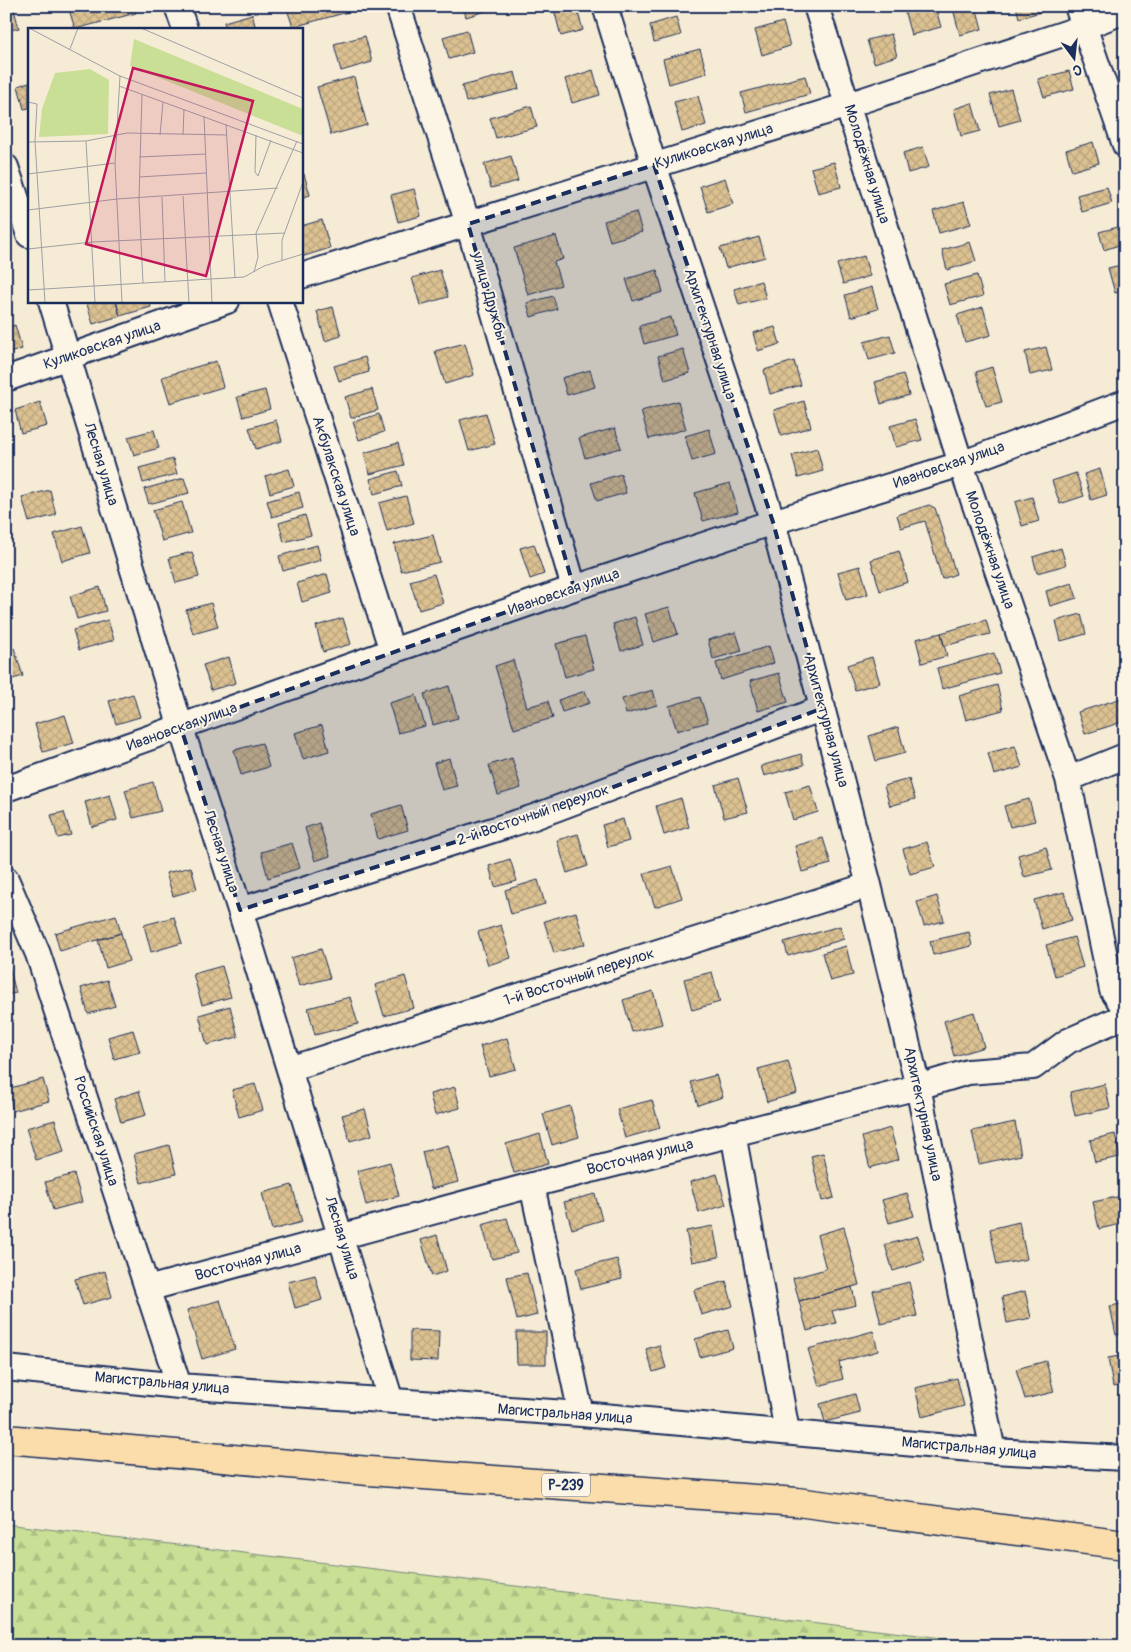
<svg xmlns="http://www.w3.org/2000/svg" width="1131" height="1652" font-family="Pangolin,sans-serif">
  <defs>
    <pattern id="forest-firs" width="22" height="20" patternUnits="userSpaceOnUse" patternTransform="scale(1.25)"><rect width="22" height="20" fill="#c9df95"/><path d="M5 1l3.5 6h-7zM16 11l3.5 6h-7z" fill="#acc083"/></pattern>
    <pattern id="building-cross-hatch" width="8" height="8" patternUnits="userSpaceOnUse" patternTransform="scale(1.25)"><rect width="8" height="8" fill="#dcc191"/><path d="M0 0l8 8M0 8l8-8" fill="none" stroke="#bca67f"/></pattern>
  </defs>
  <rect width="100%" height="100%" fill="#f6ebd4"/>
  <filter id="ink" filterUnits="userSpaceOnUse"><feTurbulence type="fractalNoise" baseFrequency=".02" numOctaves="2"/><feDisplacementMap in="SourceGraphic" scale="10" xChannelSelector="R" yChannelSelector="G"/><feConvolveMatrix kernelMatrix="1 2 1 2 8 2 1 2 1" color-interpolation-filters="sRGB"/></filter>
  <g filter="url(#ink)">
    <!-- forest -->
    <path fill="url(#forest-firs)" stroke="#72877a" d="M6,1524l1002,122h-1002z"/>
    <!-- building -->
    <path fill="url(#building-cross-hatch)" stroke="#1b2f5e" d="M6,6h7l6,22 -13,3z
      M68,6h66l2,7 -61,16z
      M286,6h68l1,4 -62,17z
      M463,6h22l1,5 -20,6z
      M553,6h23l7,24 -22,6z
      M903,6h32l6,21 -30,8z
      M961,6h15l6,23 -22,6 -7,-26z
      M1016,6h31l1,4 -29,8z
      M252,14l4,15h-30l-2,-7z
      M676,17l5,18 -27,7 -4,-17z
      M783,22l7,24 -28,9 -7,-25z
      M467,30l6,22 -24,7 -6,-22z
      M891,34l6,22 -23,7 -7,-23z
      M365,36l7,26 -31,9 -7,-27z
      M700,49l7,24 -38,11 -6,-25z
      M593,70l7,25 -28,8 -7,-24z
      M1069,71l5,18 -30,8 -6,-18z
      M515,72l4,17 -53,13 -4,-16z
      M805,76l5,18 -64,18 -5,-19z
      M354,77l13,48 -36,10 -14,-48z
      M29,82v26l-5,1 -6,-23z
      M1011,89l9,31 -21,6 -9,-31z
      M698,96l8,29 -24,7 -8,-30z
      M972,103l8,28 -19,5 -7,-27z
      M531,106l6,21 -41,11 -6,-20z
      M1093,142l6,21 -27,8 -6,-21z
      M923,147l6,20 -21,6 -5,-20z
      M511,156l7,25 -27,7 -7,-24z
      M834,162l7,25 -23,6 -7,-25z
      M301,174h3l6,21 -9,3z
      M725,178l8,26 -25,8 -8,-26z
      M1107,187l5,16 -30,9 -5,-17z
      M414,189l7,27 -23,6 -7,-27z
      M964,202l7,22 -32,9 -6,-22z
      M636,212l6,20 -32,9 -6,-20z
      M322,220l8,28 -29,9v-31z
      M1122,226l3,17 -21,7 -5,-18z
      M556,236l7,23 -9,3 7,23 -33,10 -14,-47z
      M759,237l6,20 -39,11 -6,-20z
      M970,242l6,19 -29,9 -5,-20z
      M864,256l6,20 -27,8 -6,-20z
      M1125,264v26l-10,3 -7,-25z
      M440,270l8,27 -28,8 -8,-27z
      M657,270l6,22 -30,9 -7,-22z
      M977,275l6,21 -33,9 -6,-21z
      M761,281l5,17 -27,7 -5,-16z
      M872,287l6,22 -27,8 -6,-22z
      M553,296l4,13 -26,8 -4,-14z
      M86,301h30l4,15 -27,8z
      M116,301h33l2,6 -31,9z
      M333,307l8,29 -16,5 -8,-30z
      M983,307l8,28 -26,7 -8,-27z
      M671,317l5,18 -32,9 -5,-18z
      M15,325l7,24 -16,5v-26z
      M775,327l5,17 -22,7 -5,-18z
      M890,335l5,18 -26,7 -5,-18z
      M465,343l9,32 -29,9 -10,-33z
      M1046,347l6,23 -22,5 -5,-23z
      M683,349l7,24 -25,7 -7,-24z
      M365,357l4,15 -30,9 -5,-15z
      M216,361l7,26 -53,16 -8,-26z
      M794,361l7,24 -31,9 -6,-24z
      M992,367l10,35 -16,4 -10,-34z
      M590,370l5,17 -28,8 -5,-17z
      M903,374l6,21 -28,9 -6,-22z
      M372,389l6,21 -27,8 -6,-21z
      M265,390l5,19 -27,8 -6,-20z
      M678,401l8,28 -37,10 -8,-28z
      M804,401l7,26 -30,9 -7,-26z
      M40,402l7,24 -26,7 -6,-23z
      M486,413l9,31 -26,7 -9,-31z
      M379,414l5,18 -25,8 -6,-18z
      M915,419l7,21 -26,7 -6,-21z
      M276,420l6,21 -26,8 -7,-21z
      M615,428l6,20 -36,10 -6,-20z
      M709,429l7,25 -24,7 -7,-25z
      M154,430l5,18 -25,7 -6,-18z
      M398,443l6,22 -34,9 -6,-21z
      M817,448l6,23 -25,7 -6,-23z
      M173,459l4,15 -34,9 -4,-15z
      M289,469l5,17 -24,7 -5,-17z
      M1100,469l7,26 -16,5 -7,-26z
      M398,471l4,15 -28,8 -4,-15z
      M1076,473l8,23 -24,8 -8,-23z
      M621,474l5,19 -29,8 -6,-18z
      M184,478l5,15 -40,11 -5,-15z
      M730,483l8,29 -35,9 -8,-28z
      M50,490l6,25 -27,7 -7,-25z
      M299,492l4,16 -31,9 -5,-16z
      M406,496l8,27 -27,8 -8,-28z
      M1032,497l7,24 -17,5 -7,-24z
      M182,502l9,31 -29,8 -9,-31z
      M929,505l6,3 21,66 -14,5 -17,-58 -24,7 -4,-13z
      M305,515l6,20 -27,7 -5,-19z
      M82,526l8,27 -28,8 -8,-27z
      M433,535l7,27 -39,9 -7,-27z
      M534,544l10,30 -14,5 -10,-31z
      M317,545l4,15 -38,11 -4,-15z
      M1061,548l5,17 -29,8 -4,-16z
      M899,551l9,31 -28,9 -9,-31z
      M192,552l7,25 -23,6 -7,-25z
      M860,566l8,28 -22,6 -8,-28z
      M327,574l5,19 -30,9 -5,-19z
      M434,574l9,29 -24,7 -9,-29z
      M1072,583l5,15 -27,8 -4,-15z
      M100,587l6,24 -29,8 -7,-23z
      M211,603l7,24 -25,7 -7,-24z
      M669,607l9,27 -24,8 -9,-28z
      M1081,614l5,20 -25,7 -5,-20z
      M635,617l8,28 -22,6 -8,-27z
      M343,618l8,26 -28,8 -7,-26z
      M108,620l6,20 -35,10 -6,-20z
      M986,620l4,14 -46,12 -3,-13z
      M736,632l6,19 -29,8 -5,-19z
      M941,633l6,23 -25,7 -6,-24z
      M585,636l9,33 -29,8 -9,-33z
      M769,646l5,17 -53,17 -5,-17z
      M14,648l9,28 -17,5v-30z
      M994,653l6,20 -58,16 -5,-21z
      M229,657l7,26 -25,7 -8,-25z
      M872,657l8,26 -25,7 -8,-25z
      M513,660l14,47 21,-6 5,17 -39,11 -19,-63z
      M779,673l9,29 -30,9 -8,-30z
      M997,685l6,25 -37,10 -7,-24z
      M449,686l9,32 -25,7 -9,-31z
      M653,690l4,15 -31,9 -4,-15z
      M585,691l5,12 -28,9 -4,-12z
      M133,694l7,23 -24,7 -7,-23z
      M416,695l9,31 -27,7 -9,-30z
      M700,697l8,25 -31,9 -8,-25z
      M1125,697v24l-40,13 -7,-22z
      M65,715l9,28 -31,9 -8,-28z
      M322,725l7,26 -26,8 -8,-26z
      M898,727l7,26 -29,8 -7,-25z
      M262,743l7,24 -28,8 -7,-25z
      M1015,746l7,21 -28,8 -6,-22z
      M801,754l3,11 -40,11 -3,-10z
      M449,758l8,28 -15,4 -8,-27z
      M512,758l9,30 -23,7 -9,-30z
      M738,778l10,34 -24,6 -9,-33z
      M909,779l6,20 -25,7 -6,-20z
      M153,782l8,29 -28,7 -8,-28z
      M810,785l8,27 -25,8 -8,-28z
      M110,795l7,25 -25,7 -7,-25z
      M681,798l8,29 -25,8 -8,-29z
      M1029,799l6,22 -25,6 -6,-21z
      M401,805l7,25 -30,9 -7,-25z
      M64,812l7,23 -13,3 -7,-23z
      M623,819l6,22 -21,6 -6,-22z
      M319,823l11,33 -15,5 -10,-33z
      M578,834l10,32 -21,7 -10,-33z
      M823,838l8,26 -29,8 -7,-26z
      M927,842l8,25 -25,7 -7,-25z
      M292,843l8,25 -32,10 -7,-26z
      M1046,847l6,23 -28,7 -6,-22z
      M510,859l7,22 -22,6 -6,-21z
      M672,866l10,32 -27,9 -11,-33z
      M191,867l6,22 -24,7 -7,-23z
      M538,880l7,24 -34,10 -6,-24z
      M1064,892l8,28 -30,9 -8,-29z
      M937,896l7,25 -20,5 -7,-24z
      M576,912l9,32 -31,9 -10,-32z
      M116,915l5,18 -61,18 -5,-18z
      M174,917l8,26 -31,9 -7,-27z
      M501,925l10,33 -23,7 -10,-33z
      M840,926l4,13 -56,17 -4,-14z
      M969,932l3,14 -39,9 -3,-14z
      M121,933l8,28 -23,7 -8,-28z
      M1074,937l9,30 -28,9 -9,-31z
      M846,946l7,29 -23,6 -8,-28z
      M321,949l9,29 -31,8 -8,-28z
      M9,966l7,27 -10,2v-28z
      M222,966l9,31 -29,8 -9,-31z
      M712,972l8,30 -28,8 -8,-31z
      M405,976l9,32 -30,8 -9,-31z
      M107,980l8,26 -27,8 -7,-26z
      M653,991l9,33 -30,8 -9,-32z
      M350,997l8,27 -43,11 -7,-27z
      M230,1006l8,31 -31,8 -8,-30z
      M974,1012l10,35 -30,9 -10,-35z
      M133,1030l7,22 -26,7 -6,-22z
      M507,1038l9,31 -27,7 -9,-30z
      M788,1061l9,32 -30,9 -9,-33z
      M716,1075l7,22 -25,8 -7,-23z
      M43,1079l6,22 -36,10 -6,-22z
      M255,1084l8,26 -24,7 -7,-27z
      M1105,1084l5,24 -35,8 -5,-24z
      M455,1087l5,21 -25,7 -5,-21z
      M139,1091l7,24 -25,7 -7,-23z
      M652,1100l8,28 -35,10 -8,-29z
      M570,1106l9,31 -27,8 -9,-31z
      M365,1109l7,26 -22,6 -8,-26z
      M55,1120l9,32 -28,8 -10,-32z
      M1015,1122l6,33 -42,9 -7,-33z
      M890,1128l9,31 -29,9 -8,-31z
      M540,1134l8,30 -34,9 -8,-29z
      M1115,1134l5,23 -25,5 -5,-22z
      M169,1145l7,29 -35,9 -7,-29z
      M448,1145l10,37 -27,7 -9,-37z
      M823,1153l11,45 -12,3 -11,-45z
      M390,1162l9,34 -33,9 -9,-34z
      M74,1174l8,28 -29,8 -8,-28z
      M717,1174l9,31 -27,8 -9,-31z
      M292,1185l10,37 -30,8 -10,-37z
      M907,1193l7,23 -25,7 -7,-23z
      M595,1194l7,26 -30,9 -8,-27z
      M1121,1196l4,27 -26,6 -6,-27z
      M507,1218l10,35 -25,6 -10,-34z
      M1019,1222l8,37 -30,6 -7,-36z
      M713,1226l6,31 -27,5 -6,-31z
      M844,1227l15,58 -60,16 -6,-23 33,-9 -9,-34z
      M437,1235l10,36 -15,5 -11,-36z
      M918,1236l7,25 -32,10 -8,-26z
      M617,1259l5,20 -41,10 -5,-20z
      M105,1271l7,26 -29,8 -8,-26z
      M527,1273l10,42 -20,5 -10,-43z
      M315,1275l7,25 -27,8 -7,-26z
      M726,1281l7,25 -32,9 -7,-25z
      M909,1282l8,34 -36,8 -8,-33z
      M852,1287l4,18 -24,6 4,12 -29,8 -8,-30z
      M1025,1291l6,27 -24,5 -5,-26z
      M220,1300l15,49 -33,10 -15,-49z
      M1125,1303v30l-9,2 -6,-29z
      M410,1330l29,1 -1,30 -28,-1z
      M728,1330l5,18 -33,9 -5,-18z
      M873,1331l5,20 -39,11 4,17 -24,7 -11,-37z
      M516,1332h30v32h-29z
      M659,1345l7,23 -13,4 -7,-23z
      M1125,1355v30l-12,2 -5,-29z
      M1046,1361l8,31 -29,7 -9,-30z
      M957,1378l7,28 -42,11 -7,-29z
      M855,1394l5,19 -35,9 -5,-18z"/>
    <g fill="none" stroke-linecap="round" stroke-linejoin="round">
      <defs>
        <path id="minor" d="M177,6l8,23
          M398,6l70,218 106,364
          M605,6l49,159 119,357 96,363 49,202 75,364
          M816,6l145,458 107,315 44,211 13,19
          M1077,6l48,139
          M6,167l23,68
          M301,276l547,-171 236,-78 41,-16
          M51,301l130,427 59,182 151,491
          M280,301l112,350
          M6,379l221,-78
          M1068,779l57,-23
          M6,789l386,-138 182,-63 199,-66 188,-58 164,-62
          M6,879l32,75 141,432
          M240,910l294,-93 289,-109
          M289,1069l580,-184
          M733,1133l54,299
          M532,1185l49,229
          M147,1289l385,-104 386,-98 50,-15 65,-5 35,-26 57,-25
          M6,1368l173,18 402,28 412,37 132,7"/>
        <path id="highway" d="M6,1439l363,32 428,31 328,43"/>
      </defs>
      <!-- minor casing -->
      <use href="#minor" stroke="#1b2f5e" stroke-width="28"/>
      <!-- highway casing -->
      <use href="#highway" stroke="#1b2f5e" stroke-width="31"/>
      <!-- minor -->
      <use href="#minor" stroke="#fcf5e5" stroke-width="24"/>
      <!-- highway -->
      <use href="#highway" stroke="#fbddab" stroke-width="28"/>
    </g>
  </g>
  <!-- marked area -->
  <path fill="#1b2f5e" fill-opacity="0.2" stroke="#1b2f5e" stroke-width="4" stroke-dasharray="10 6" stroke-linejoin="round" d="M654,165l119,357 50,186 -289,109 -294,93 -59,-182 393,-140 -106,-364z"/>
  <g text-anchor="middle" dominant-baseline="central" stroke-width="4" stroke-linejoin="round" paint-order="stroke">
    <!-- shield labels -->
    <rect fill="#fcf5e5" stroke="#5e6a86" stroke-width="1" x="542" y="1473.5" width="48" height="23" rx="4"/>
    <g font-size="14" font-weight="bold" fill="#1b2f5e">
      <text x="566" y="1485">Р-239</text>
    </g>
    <!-- street labels -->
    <g font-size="15" fill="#1b2f5e" stroke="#fcf5e5">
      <text transform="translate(714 146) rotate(-17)">Куликовская улица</text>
      <text transform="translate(867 164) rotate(73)">Молодёжная улица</text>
      <text transform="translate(489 296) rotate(74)">улица Дружбы</text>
      <text transform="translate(710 334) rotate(72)">Архитектурная улица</text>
      <text transform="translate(102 345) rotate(-19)">Куликовская улица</text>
      <text transform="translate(101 464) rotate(73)">Лесная улица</text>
      <text transform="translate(949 465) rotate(-19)">Ивановская улица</text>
      <text transform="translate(336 476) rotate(72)">Акбулакская улица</text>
      <text transform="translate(990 550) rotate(71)">Молодёжная улица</text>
      <text transform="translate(564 592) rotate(-19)">Ивановская улица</text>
      <text transform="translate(826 721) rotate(75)">Архитектурная улица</text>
      <text transform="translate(182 727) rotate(-20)">Ивановская улица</text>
      <text transform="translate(533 815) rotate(-19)">2-й Восточный переулок</text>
      <text transform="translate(221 851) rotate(72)">Лесная улица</text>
      <text transform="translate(579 977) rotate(-18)">1-й Восточный переулок</text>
      <text transform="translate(923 1114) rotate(78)">Архитектурная улица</text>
      <text transform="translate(96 1131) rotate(72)">Российская улица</text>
      <text transform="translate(640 1157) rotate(-14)">Восточная улица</text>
      <text transform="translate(342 1238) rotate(73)">Лесная улица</text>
      <text transform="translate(248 1262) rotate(-15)">Восточная улица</text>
      <text transform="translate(162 1383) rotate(5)">Магистральная улица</text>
      <text transform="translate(565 1414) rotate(4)">Магистральная улица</text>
      <text transform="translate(969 1448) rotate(5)">Магистральная улица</text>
    </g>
  </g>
  <!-- overview -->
  <g transform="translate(28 28)">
    <rect width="275" height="275" fill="#f6ebd4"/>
    <path d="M106,11l169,70v27l-173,-70z" fill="#c9df95"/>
    <path d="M62,41l19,11 -1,54 -69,3 3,-28 13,-36z" fill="#c9df95"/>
    <path fill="none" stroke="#9ea0a5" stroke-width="1" d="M1,0l91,48 183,68M113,0l162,70M42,21l8,-21M92,48l-5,87 7,140M91,58l184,67M114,66l-3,105 4,84M0,74l9,2 -2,37 10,162M176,88l8,187M198,96l9,154M132,107l3,-33M155,107l1,-26M228,107l-1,37 3,4 13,-36M58,113l9,162M0,114l58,-1 41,-8 100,2M111,129l67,-3M0,146l87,-11M111,149l67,-4M155,168l6,107M134,169l3,85M0,182l89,-11 161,-11M0,221l64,-7 193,-9M254,232v-20l21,-58M226,244l4,-15 -2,-24 41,-92M0,262l216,-13 20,-11 39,-12"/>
    <path fill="#c2185b" fill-opacity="0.15" stroke="#c2185b" stroke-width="2.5" d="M105,40l120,33 -47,175 -120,-32z"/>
    <rect width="275" height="275" fill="none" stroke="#1b2f5e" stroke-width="2.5"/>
  </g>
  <!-- margin -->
  <rect width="1131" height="1652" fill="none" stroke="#fcf5e5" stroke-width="25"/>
  <rect x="12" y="12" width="1106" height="1627" fill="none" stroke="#1b2f5e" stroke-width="2" filter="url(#ink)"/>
  <!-- north arrow -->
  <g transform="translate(1074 58) rotate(165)" stroke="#fcf5e5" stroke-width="4" paint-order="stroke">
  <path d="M0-4L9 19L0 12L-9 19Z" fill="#1b2f5e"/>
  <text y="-8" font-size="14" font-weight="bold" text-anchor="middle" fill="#1b2f5e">С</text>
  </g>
</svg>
